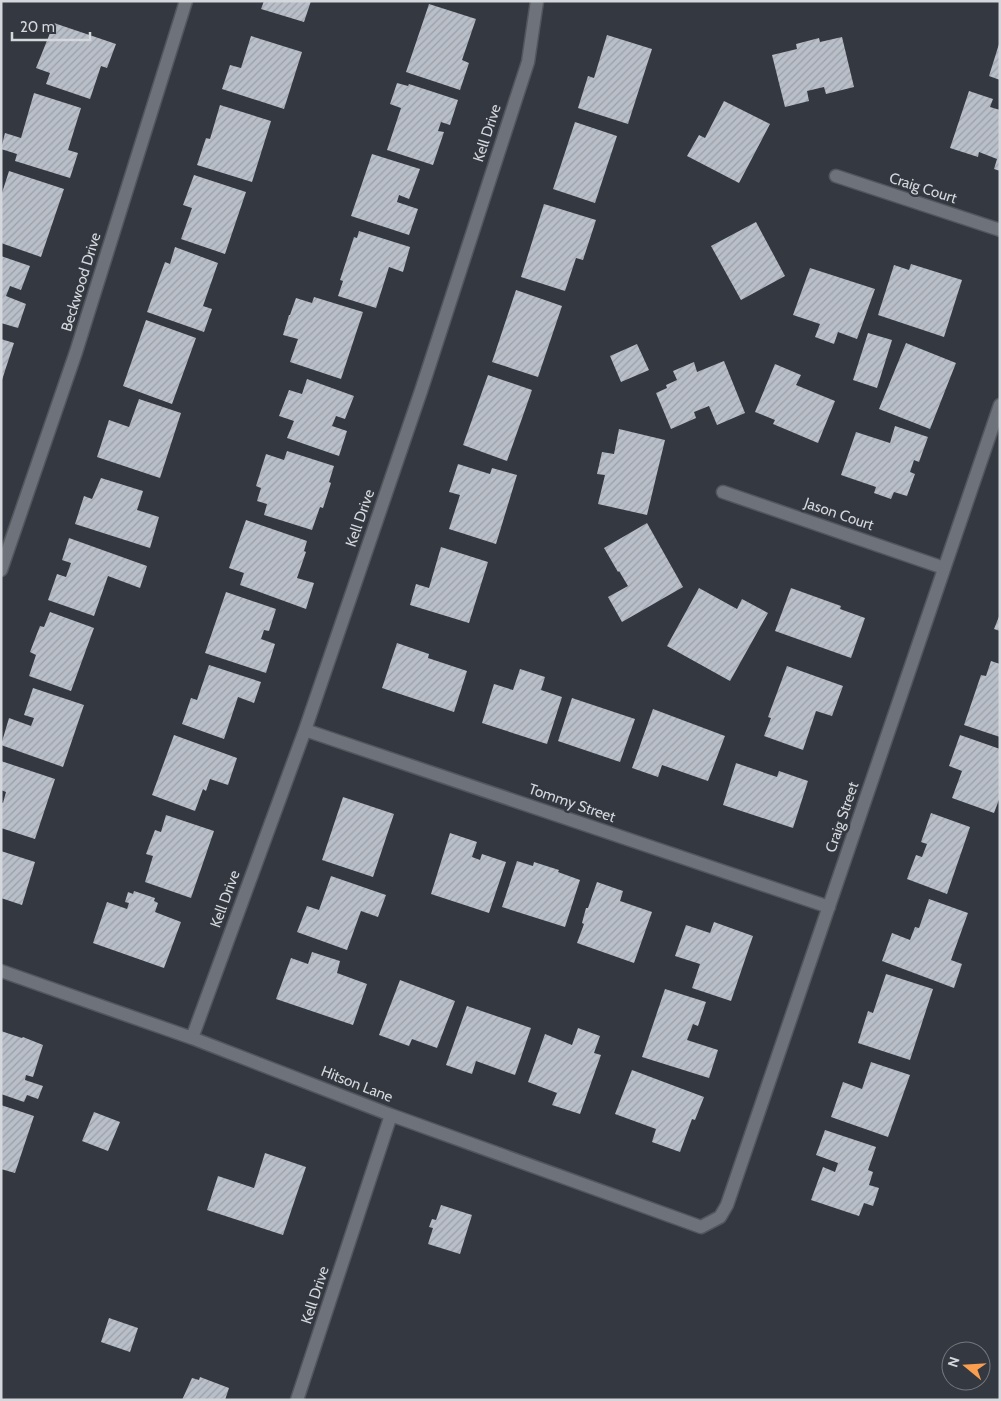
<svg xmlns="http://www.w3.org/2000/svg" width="1001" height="1401" font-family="Cabin,sans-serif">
  <defs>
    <pattern id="building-hatch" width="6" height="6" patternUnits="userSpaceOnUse" patternTransform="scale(1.25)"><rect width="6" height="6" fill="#b9bfc9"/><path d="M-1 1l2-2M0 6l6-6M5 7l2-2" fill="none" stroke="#9b9fa7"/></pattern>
  </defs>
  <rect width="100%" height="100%" fill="#343840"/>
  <!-- building -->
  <path fill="url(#building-hatch)" d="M264,1h47l-7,21 -43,-13z
    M429,4l47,15 -14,41 7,3 -9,27 -54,-18z
    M54,23l62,21 -9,24 -6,-2 -11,33 -44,-15 4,-11 -14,-5z
    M607,35l45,14 -24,75 -50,-16 10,-32 6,2z
    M251,36l51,16 -18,57 -62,-20 8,-24 11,3z
    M842,37l12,50 -28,7 -2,-7 -17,4 2,10 -24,6 -13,-52 25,-6 -1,-5 23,-6 1,4z
    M999,44h1v36l-11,-4z
    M397,83l11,3 1,-2 49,16 -8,25 -9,-3 -3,9 6,1 -11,33 -46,-15 14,-42 -11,-4z
    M969,91l24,8 -3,8 10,3v61l-6,-2 3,-10 -18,-7 -1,5 -28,-9z
    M34,93l47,15 -13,42 10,3 -8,25 -55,-17 2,-7 -16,-5 4,-16 16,5z
    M724,101l46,23 -31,59 -52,-27 12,-21 6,3z
    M220,105l51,16 -19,61 -55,-17 9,-27 4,1z
    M575,122l42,14 -22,67 -42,-14z
    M372,154l48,15 -11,30 -10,-4 -2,7 21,7 -9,26 -58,-19z
    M9,171l55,18 -23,68 -40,-14v-47z
    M194,175l52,17 -21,62 -44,-15 11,-31 -9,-3z
    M544,204l52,16 -13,40 -7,-2 -11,33 -44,-14z
    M756,222l29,54 -44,24 -30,-54z
    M359,231l51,16 -7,25 -14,-5 -13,41 -38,-12 5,-15 -3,-1 14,-43 3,1z
    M175,247l43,16 -15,43 9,3 -8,23 -57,-20 18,-50 5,2z
    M1,256l29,10 -9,24 -11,-4 -4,10 20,8 -8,24 -17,-5z
    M911,264l51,16 -18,57 -66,-22 16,-50 15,5z
    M810,268l65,21 -18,50 -19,-7 -4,12 -19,-7 5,-13 -27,-9z
    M516,290l46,16 -24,71 -46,-15z
    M314,297l49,15 -22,67 -51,-17 8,-23 -15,-4 6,-20h1l6,-17 16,5z
    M146,320l50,18 -24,66 -49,-18z
    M868,333l24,7 -15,48 -24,-8z
    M1,339l13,4 -12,37h-1z
    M906,343l50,20 -26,66 -51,-20z
    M637,344l12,26 -28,12 -11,-26z
    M724,361l21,52 -28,12 -8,-19 -15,6 2,6 -25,11 -15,-36 11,-5 -1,-3 11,-5 -4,-9 21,-9 3,10z
    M775,364l26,11 -5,10 39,16 -17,42 -45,-19 2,-4 -20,-8z
    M488,375l44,15 -25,71 -44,-16z
    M307,379l47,17 -9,23 -9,-3 -4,10 15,5 -8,25 -52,-18 7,-17 -15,-5 10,-26 13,4z
    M139,399l42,14 -21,65 -63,-21 12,-37 20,7z
    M895,426l33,11 -9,25 -5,-2 -4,12 5,2 -8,22 -13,-4 -3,7 -17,-6 2,-6 -35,-12 15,-43 34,11z
    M619,429l46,11 -18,75 -49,-11 7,-29 -8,-1 5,-22 12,2z
    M287,451l47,15 -5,16 2,1 -8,25 -3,-1 -8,23 -48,-15 3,-11 -10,-3 4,-13 -5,-2 10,-32 18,6z
    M458,464l32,10 2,-6 25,7 -21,69 -47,-15 11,-34 -11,-3z
    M101,478l42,13 -6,19 22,7 -9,31 -75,-24 9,-28 8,3z
    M246,520l61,21 -3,10 2,1 -9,26 17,5 -8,26 -66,-24 4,-12 -15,-5z
    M647,523l36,64 -61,35 -14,-25 20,-11 -9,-15 -1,1 -14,-24z
    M69,538l78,28 -7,22 -32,-12 -14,40 -46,-16 9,-26 9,3 5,-14 -9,-3z
    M441,547l47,15 -19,61 -59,-18 6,-21 13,4z
    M699,588l38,21 5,-10 26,14 -38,68 -63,-35z
    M791,588l50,18 -1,3 25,9 -14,40 -76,-27z
    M226,592l50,17 -7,22 -5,-1 -3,9 14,5 -9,29 -61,-20z
    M50,612l44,16 -23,63 -42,-15 7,-21 -6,-3 10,-26 4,1z
    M1000,614v17l-6,-2z
    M397,643l32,11 -1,4 39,13 -13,41 -72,-24z
    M991,661l9,3v73l-36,-12 17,-50 5,1z
    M209,665l52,17 -7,21 -16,-6 -14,42 -42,-15 9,-26 6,2z
    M787,666l56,20 -11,30 -16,-5 -13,39 -39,-14 7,-18 -3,-1z
    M520,669l25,8 -4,13 21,7 -15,47 -65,-21 12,-39 19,6z
    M33,688l51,17 -21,62 -62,-22 8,-27 22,8 3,-8 -10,-3z
    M572,698l63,21 -15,43 -62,-21z
    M653,709l72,27 -17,45 -46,-16 -4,12 -26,-9z
    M174,735l63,23 -9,27 -18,-6 -4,12 -3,-2 -8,22 -43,-16z
    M960,735l40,14v48l-6,16 -42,-15 10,-27 -13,-5z
    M1,761l54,18 -20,60 -34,-11v-26l2,1 3,-11 -5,-2z
    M736,763l41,14 2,-6 29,10 -15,47 -70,-23z
    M343,797l51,17 -21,63 -51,-17z
    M931,813l39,14 -23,67 -40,-15 9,-24 6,2 5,-13 -6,-2z
    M166,815l48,16 -23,67 -46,-16 8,-26 -7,-2 9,-24 6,2z
    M450,833l27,9 -5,15 8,3 2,-6 24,8 -17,51 -58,-19z
    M1,851l34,11 -13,43 -21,-7z
    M517,861l16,5 1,-4 25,8 -1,2 22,8 -15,47 -63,-20z
    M331,876l55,19 -8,22 -17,-6 -14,39 -50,-18 10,-26 12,4z
    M597,882l26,9 -3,10 32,11 -18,51 -57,-20 7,-19 -2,-1 4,-15h2z
    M134,891l21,7 -1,3 4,2 -3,9 26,10 -17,46 -71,-25 14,-41 20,7 2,-6 -4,-1 3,-10 5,2z
    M929,899l39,14 -17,47 11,4 -8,24 -72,-27 10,-28 18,7 5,-13 4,1z
    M714,922l39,14 -22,65 -39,-13 8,-24 -25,-8 11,-31 24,8z
    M312,952l28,9 -3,12 30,11 -14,41 -77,-26 15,-41 17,6z
    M886,974l47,15 -23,71 -52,-17 10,-32 5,2z
    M400,980l55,21 -18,47 -25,-9 -3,7 -30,-11z
    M665,989l41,13 -8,24 -5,-2 -6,16 31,10 -9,28 -67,-21z
    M467,1006l64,22 -16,47 -39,-14 -4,13 -26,-9z
    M578,1028l22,8 -6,17 7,2 -21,59 -28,-9 5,-12 -29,-11 17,-48 27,11z
    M1,1031l21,7 1,-1 20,8 -10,32 -7,-2 -1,5 18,6 -5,13 -11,-4 -3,7 -23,-8z
    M871,1062l39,13 -22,62 -57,-20 12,-35 19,7z
    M632,1070l72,27 -9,23 -3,-1 -12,33 -28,-10 4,-13 -41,-15z
    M1,1105l33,11 -19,57 -14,-4z
    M94,1112l26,10 -12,29 -26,-10z
    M825,1130l51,17 -8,23 5,2 -4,13 10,3 -6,18 -9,-3 -5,13 -48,-16 12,-33 12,5 3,-9 -22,-8z
    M265,1153l41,14 -23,68 -76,-25 11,-34 36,12z
    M441,1205l31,10 -12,39 -32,-10 5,-16 -4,-1 3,-8 4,1z
    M109,1318l29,10 -8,24 -29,-10z
    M200,1377l29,11 -4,12h-43l10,-22 7,2z"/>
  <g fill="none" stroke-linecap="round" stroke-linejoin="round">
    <defs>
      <path id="street" d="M836,176l164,54
        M723,492l221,76
        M1,570l75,-218 110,-351
        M305,730l524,177
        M1,971l191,67 199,77 310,112 19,-10 7,-12 273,-800
        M192,1038l113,-308 116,-339 107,-329 9,-61
        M297,1400l94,-285"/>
    </defs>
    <!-- street casing -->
    <use href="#street" stroke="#53565d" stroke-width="15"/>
    <!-- street -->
    <use href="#street" stroke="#6d727b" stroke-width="12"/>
  </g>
  <g text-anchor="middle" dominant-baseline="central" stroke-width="5" stroke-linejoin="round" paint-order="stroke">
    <!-- street labels -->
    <g font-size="15" fill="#d4d7dc" stroke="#343840">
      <text transform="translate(487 133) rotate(-72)">Kell Drive</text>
      <text transform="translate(923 188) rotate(18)">Craig Court</text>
      <text transform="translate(81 282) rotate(-73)">Beckwood Drive</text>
      <text transform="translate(839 514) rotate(19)">Jason Court</text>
      <text transform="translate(360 518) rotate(-71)">Kell Drive</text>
      <text transform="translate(572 803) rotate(19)">Tommy Street</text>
      <text transform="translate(842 817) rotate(-71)">Craig Street</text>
      <text transform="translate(225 899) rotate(-70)">Kell Drive</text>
      <text transform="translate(357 1084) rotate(21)">Hitson Lane</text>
      <text transform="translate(315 1295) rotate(-72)">Kell Drive</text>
    </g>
  </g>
  <!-- border -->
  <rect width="1001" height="1401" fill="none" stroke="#d4d7dc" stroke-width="5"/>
  <!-- north arrow -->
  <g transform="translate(966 1366) rotate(288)"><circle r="24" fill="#343840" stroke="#74787e"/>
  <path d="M0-4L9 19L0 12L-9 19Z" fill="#fa9f4f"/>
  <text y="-8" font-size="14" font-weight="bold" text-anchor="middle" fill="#d4d7dc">N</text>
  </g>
  <!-- scale -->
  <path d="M12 32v8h78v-8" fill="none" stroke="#d4d7dc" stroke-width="2.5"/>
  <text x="20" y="32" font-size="15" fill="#d4d7dc" stroke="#343840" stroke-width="4" paint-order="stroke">20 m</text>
</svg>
